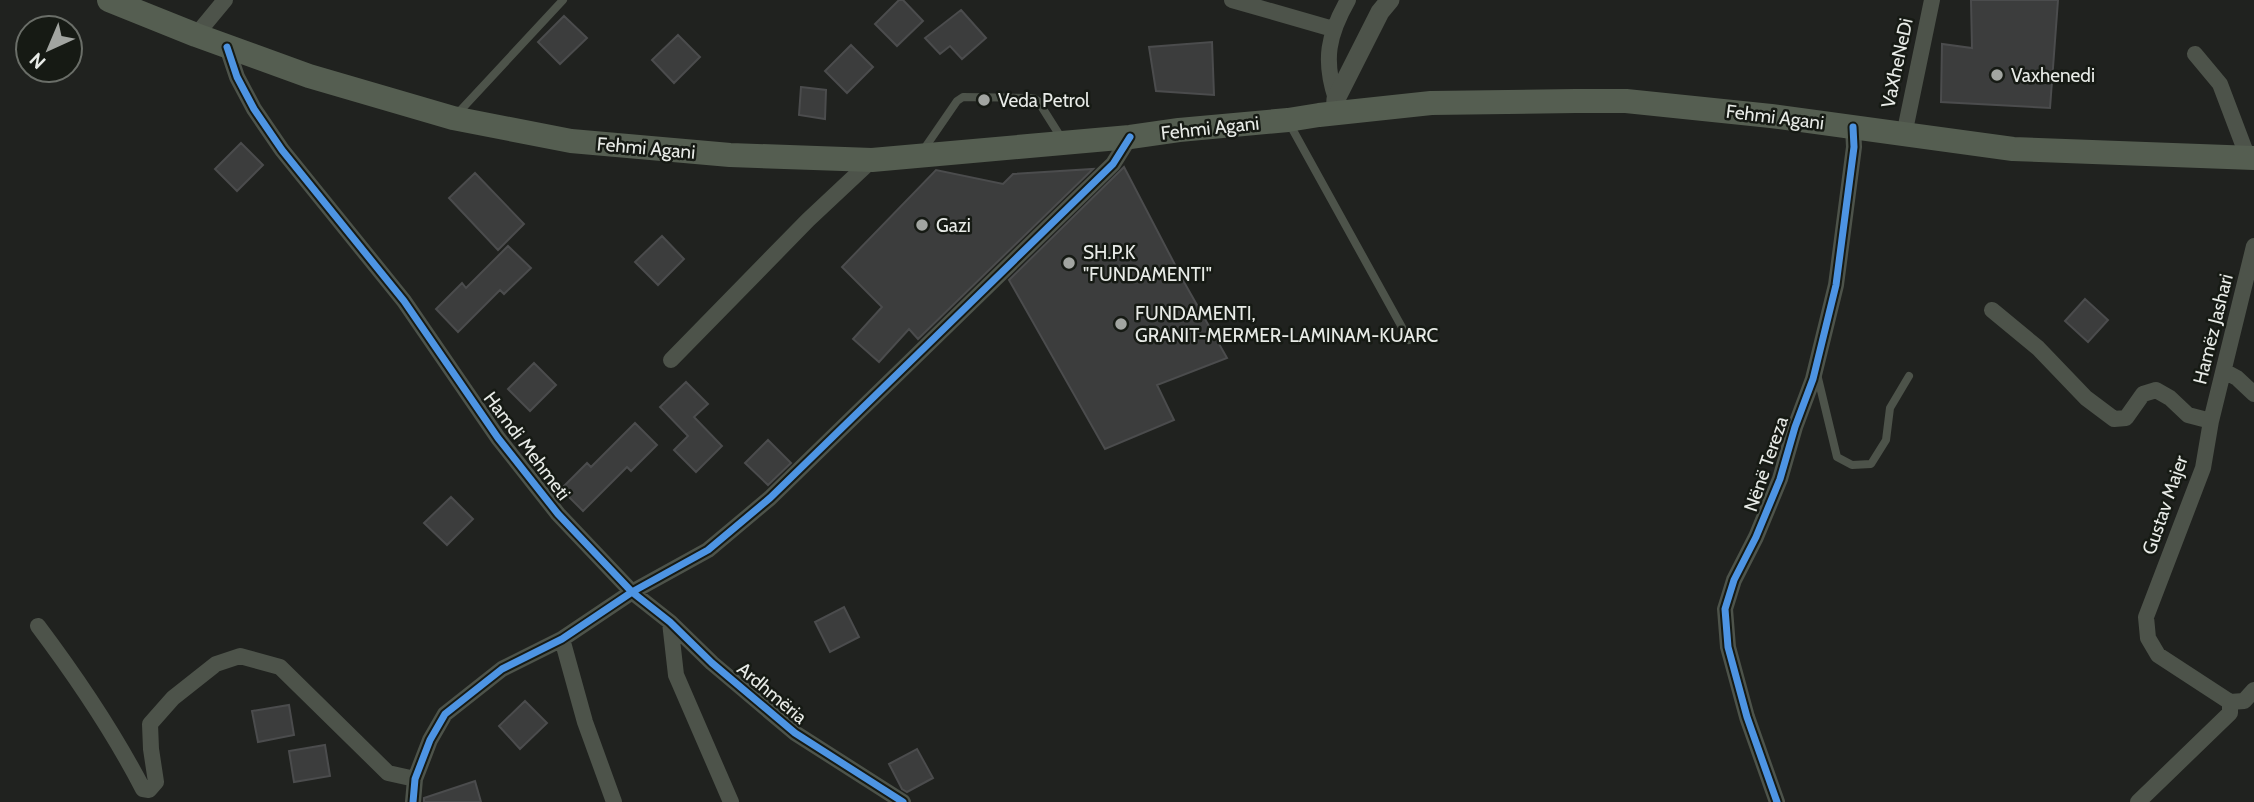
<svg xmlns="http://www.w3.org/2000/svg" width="2254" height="802" font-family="Cabin,sans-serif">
  <rect width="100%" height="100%" fill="#20221f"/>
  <!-- building -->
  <path fill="#3c3d3d" stroke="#4b4c4d" stroke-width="2" d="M899,0h4l20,21 -26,25 -22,-22z
    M1971,0h87l-8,108 -109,-6 1,-58 30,4z
    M961,10l25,28 -24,21 -12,-13 -10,8 -15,-16z
    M564,16l23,22 -27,26 -22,-22z
    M678,35l22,22 -26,26 -22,-23z
    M1212,42l2,53 -58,-4 -7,-44z
    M851,45l22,22 -26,26 -22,-22z
    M801,87l25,3 -1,29 -26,-4z
    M241,143l22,22 -26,26 -22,-22z
    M1124,167l60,115 43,76 -70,27 17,35 -69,29 -96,-169z
    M1093,169l-175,170 -9,-10 -30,33 -26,-23 29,-32 -40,-40 94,-97 67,14 10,-10z
    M475,173l49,51 -26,26 -49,-52z
    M662,236l22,23 -26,26 -23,-23z
    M508,246l23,22 -27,26 -4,-4 -42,42 -22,-23 26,-26 4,5z
    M2085,299l23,21 -20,22 -23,-21z
    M534,363l22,22 -26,26 -22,-22z
    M686,382l22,22 -14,13 28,29 -26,26 -22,-22 14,-14 -28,-29z
    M635,423l22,22 -26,26 -4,-4 -44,44 -22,-22 26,-26 4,4z
    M768,440l23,23 -23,22 -23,-22z
    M451,497l22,22 -26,26 -23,-22z
    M844,607l15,30 -29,15 -15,-30z
    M525,701l22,22 -27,26 -21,-23z
    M289,705l5,30 -36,7 -6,-31z
    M325,745l5,31 -36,6 -5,-31z
    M917,749l16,29 -26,14 -5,-3 -13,-25z
    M475,781l6,21h-57v-4z"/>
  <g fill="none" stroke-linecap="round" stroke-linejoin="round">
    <!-- service -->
    <path stroke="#4d534a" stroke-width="8" d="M458,113l105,-113
      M1289,123l120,217
      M924,149l33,-48 6,-4 70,1 5,3 24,38
      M1817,374l20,83 15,8 19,-1 15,-24 4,-32 19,-32"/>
    <!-- minor -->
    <path stroke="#4d534a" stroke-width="16" d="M1232,0l101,29
      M196,35l29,-35
      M227,47l10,30 17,32 28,41 122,151 94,137 60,76 74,78 38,30 42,41 83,70 108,69
      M2195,54l25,30 28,74
      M1336,99c-13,-39 -8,-64 12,-99
      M1904,135l28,-135
      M1992,310l46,38 48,50 28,21 12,-1 17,-24 13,-4 14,8 18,17 23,6
      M671,360l137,-140 64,-60
      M2224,371l13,7 17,16
      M670,622l6,53 55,127
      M38,626c39,52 75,105 105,163l6,1 7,-8 -5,-33 -1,-25 23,-26 43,-34 24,-8 40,11 108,106 27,6
      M562,639l23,83 29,80
      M2230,702l14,-1 10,-11
      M413,802l2,-23 15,-39 15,-26 57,-45 60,-30 70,-47 76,-42 62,-52 343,-334 17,-27
      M1777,802l-30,-85 -19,-70 -3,-38 9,-29 22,-43 24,-58 15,-52 18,-48 23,-94 18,-138 -1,-20
      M2138,802l92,-89v-11l-72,-47 -10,-17 -2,-21 57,-149 8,-47 43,-175"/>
    <!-- tertiary -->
    <path stroke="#4d534a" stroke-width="19" d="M1335,114l1,-15 44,-87 10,-12"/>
    <!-- primary -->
    <path stroke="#555e51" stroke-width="24" d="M109,0l87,35 113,41 144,42 118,23 159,14 142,5 258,-23 49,-7 109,-10 31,-5 112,-12 145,-2h50l145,15 242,33 241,9"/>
    <defs>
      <path id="cycleway" d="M227,47l10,30 17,32 28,41 122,151 94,137 60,76 74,78 38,30 42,41 83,70 108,69
        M413,802l2,-23 15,-39 15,-26 57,-45 60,-30 70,-47 76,-42 62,-52 343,-334 17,-27
        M1777,802l-30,-85 -19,-70 -3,-38 9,-29 22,-43 24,-58 15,-52 18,-48 23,-94 18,-138 -1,-20"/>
    </defs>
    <!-- cycleway casing -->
    <use href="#cycleway" stroke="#161a14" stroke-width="11"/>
    <!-- cycleway -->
    <use href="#cycleway" stroke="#4d94e3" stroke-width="7"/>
  </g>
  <!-- markers -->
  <g fill="#a2a5a1" stroke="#161a14" stroke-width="2.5">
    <circle cx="1997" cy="75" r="7"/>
    <circle cx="984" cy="100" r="7"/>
    <circle cx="922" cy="225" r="7"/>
    <circle cx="1069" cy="263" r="7"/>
    <circle cx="1121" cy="324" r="7"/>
  </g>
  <g text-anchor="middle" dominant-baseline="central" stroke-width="5" stroke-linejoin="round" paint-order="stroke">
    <!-- street labels -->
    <g font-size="19" fill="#e8ebe7" stroke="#161a14">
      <text transform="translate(1897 63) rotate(-78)">VaXheNeDi</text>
      <text transform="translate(1775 117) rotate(7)">Fehmi Agani</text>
      <text transform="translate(1210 128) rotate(-6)">Fehmi Agani</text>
      <text transform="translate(646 148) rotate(5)">Fehmi Agani</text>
      <text transform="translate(2213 329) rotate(-76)">Hamëz Jashari</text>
      <text transform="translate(527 446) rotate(53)">Hamdi Mehmeti</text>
      <text transform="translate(1766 464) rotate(-71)">Nënë Tereza</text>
      <text transform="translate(2165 505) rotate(-71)">Gustav Majer</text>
      <text transform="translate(772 693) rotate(40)">Ardhmëria</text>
    </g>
    <!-- poi labels -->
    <g font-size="19" fill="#e8ebe7" stroke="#161a14" text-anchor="start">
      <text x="2011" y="75">Vaxhenedi</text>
      <text x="998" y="100">Veda Petrol</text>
      <text x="936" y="225">Gazi</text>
      <text x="1083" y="252">SH.P.K<tspan x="1083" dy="22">"FUNDAMENTI"</tspan></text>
      <text x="1135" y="313">FUNDAMENTI,<tspan x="1135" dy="22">GRANIT-MERMER-LAMINAM-KUARC</tspan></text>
    </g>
  </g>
  <!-- north arrow -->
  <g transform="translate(49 49) rotate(224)"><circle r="33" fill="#161a14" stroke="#6a6e68" stroke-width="2"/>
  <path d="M0-5L12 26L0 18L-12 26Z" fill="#a2a5a1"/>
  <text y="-10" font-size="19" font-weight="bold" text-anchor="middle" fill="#e8ebe7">N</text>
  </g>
</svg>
